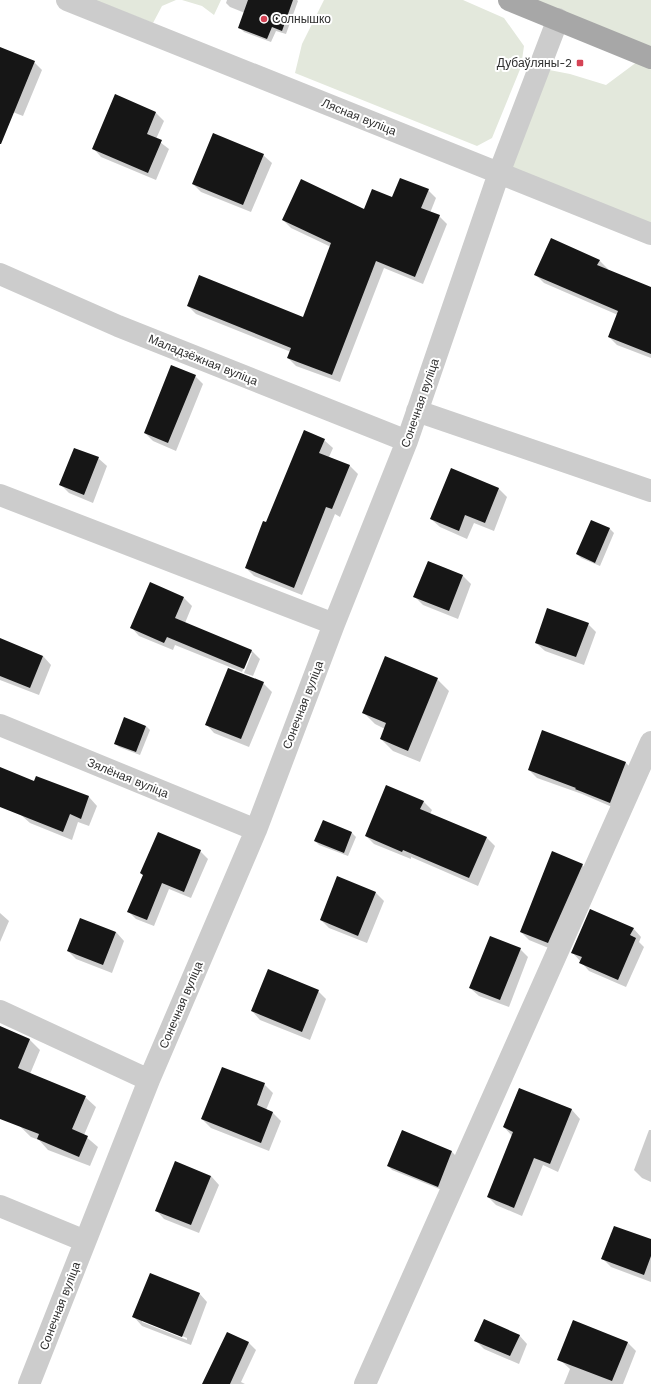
<svg xmlns="http://www.w3.org/2000/svg" width="651" height="1384" font-family="'Work Sans',sans-serif">
  <rect width="100%" height="100%" fill="#fff"/>
  <!-- green -->
  <path fill="#e3e8dc" d="M94,0h82l-14,6 -9,17z
    M182,0h39l-7,15 -12,-9z
    M324,0h139l41,18 20,28 -3,21 -29,71 -15,8 -182,-73 7,-29z
    M510,0h141v234l-152,-61 40,-105 31,6 36,11 39,-29z"/>
  <!-- shadow -->
  <path fill="#0003" fill-rule="evenodd" d="M227,0h70l1,1 -12,33 -10,-3 -5,11 -27,-10 -4,-4 5,-15 -15,-6 -4,-4z
    M0,48l34,14 8,8 -19,46 -23,-9z
    M116,95l40,18 8,8 -8,18 13,10 -13,31 -55,-23 -8,-9z
    M263,155l9,8 -21,49 -50,-20 -8,-8z
    M428,190l8,8 -6,15 9,3 8,8 -24,60 -39,-16 -44,114 -44,-16 -8,-8 3,-6 -95,-38 -8,-8 116,12 27,-71 -40,-19 -8,-8 81,-10z
    M599,260l9,9 -1,1 44,18v70l-34,-13 -8,-8 9,-22 -74,-32 -8,-8z
    M195,376l8,8 -27,67 -23,-10 -8,-8z
    M324,440l9,8 -4,9 21,9 8,8 -18,43 -5,-3 -33,81 -48,-19 -8,-8 21,-44z
    M98,458l9,8 -14,37 -24,-10 -8,-8z
    M452,470l47,19 8,8 -13,34 -20,-8 -7,16 -27,-12 -9,-8z
    M592,521l18,8 4,4 -14,33 -19,-8 -4,-4z
    M428,562l35,14 8,8 -13,35 -35,-14 -8,-8z
    M184,598l8,8 -7,17 67,28 8,8 -7,17 -9,-3 8,-20h-2l-8,19 -67,-27 -2,5 -34,-14 -8,-9z
    M588,624l8,8 -12,33 -39,-14 -9,-8z
    M0,640l43,16 8,9 -12,30 -39,-15z
    M437,679l12,12 -29,71 -27,-11 -12,-12 4,-10 -10,-5 -12,-12z
    M263,683l9,9 -23,55 -35,-14 -8,-9z
    M146,726l4,4 -10,25 -21,-8 -4,-4z
    M626,763l8,8 -15,39 -37,-16 -45,-16 -8,-8z
    M0,768l34,14 2,-5 53,20 8,9 -8,20 -11,-4 -6,18 -42,-17 -9,-8 -21,-10z
    M423,801l9,9 -2,4 57,24 8,8 -17,40 -67,-29v2l-37,-15 -8,-8z
    M323,822l29,11 4,4 -8,19 -29,-11 -4,-4z
    M200,851l8,8 -17,39 -22,-9 -15,37 -18,-7 -7,-7 15,-36z
    M582,865l9,8 -35,78 -27,-11 -8,-8z
    M376,893l8,8 -17,42 -38,-15 -8,-8z
    M0,913l9,8 -9,21z
    M633,928l8,9 -2,5 5,5 -18,40 -37,-16 -17,-19z
    M116,932l8,9 -12,32 -36,-14 -8,-8z
    M520,949l8,8 -19,50 -30,-11 -9,-8z
    M318,991l8,8 -16,41 -50,-20 -8,-9z
    M0,1027l30,13 10,10 -10,24 55,23 11,10 -12,28 14,12 -8,19 -42,-16 -9,-10 -8,-3 -31,-30z
    M264,1084l9,9 -7,17 6,2 9,9 -12,30 -58,-23 -9,-9z
    M519,1089l53,21 8,9 -22,53 -15,-7 -21,51 -26,-11 -8,-8 24,-61 -8,-9z
    M649,1130h2v52l-9,-4 -8,-8z
    M452,1152l4,4 -14,34 -50,-20 -4,-4z
    M211,1176l8,9 -20,48 -35,-14 -8,-9z
    M651,1241v41l-40,-15 -8,-8z
    M199,1293l8,9 -16,43 -49,-19 -8,-9zM142,1320l45,18v2l-45,-18z
    M573,1321l55,22 8,8 -13,33h-59l6,-15 -11,-10z
    M228,1333l21,10 7,7 -15,32 4,2h-42z
    M519,1335l8,9 -8,20 -35,-15 -8,-8z"/>
  <!-- building -->
  <path fill="#161616" d="M248,0h45l-11,31 -10,-4 -5,12 -29,-11z
    M0,47l35,14 -34,83h-1z
    M115,94l41,18 -9,22 15,6 -14,33 -56,-24z
    M213,133l51,21 -21,51 -51,-21z
    M400,178l29,11 -8,19 19,7 -25,62 -39,-16 -44,114 -45,-17 4,-10 -104,-42 12,-31 104,42 28,-74 -49,-23 19,-41 63,30 8,-20 20,8z
    M551,238l49,22 -3,5 54,22v67l-43,-17 10,-26 -84,-36z
    M171,365l25,10 -28,68 -24,-10z
    M304,430l21,9 -6,14 31,12 -18,44 -6,-2 -32,81 -49,-20 18,-47 3,1z
    M74,448l25,9 -15,38 -25,-10z
    M451,468l48,20 -14,35 -20,-8 -6,16 -29,-12z
    M591,520l19,8 -15,35 -19,-9z
    M428,561l35,14 -14,36 -36,-14z
    M150,582l34,15 -9,21 77,32 -8,19 -77,-32 -3,6 -34,-15z
    M547,608l42,15 -13,34 -41,-14z
    M0,638l43,18 -13,32 -30,-12z
    M385,656l53,22 -30,73 -28,-12 6,-16 -24,-10z
    M228,668l36,14 -23,57 -36,-14z
    M124,717l22,9 -10,26 -22,-8z
    M542,730l84,32 -16,41 -35,-14 1,-1 -48,-18z
    M0,767l34,14 2,-5 53,20 -8,23 -11,-5 -7,18 -63,-25z
    M386,785l38,16 -4,8 67,28 -18,41 -66,-28 -1,2 -37,-16z
    M323,820l29,12 -8,21 -30,-12z
    M158,832l43,18 -17,42 -22,-9 -15,37 -20,-8 16,-37 -3,-2z
    M552,851l31,13 -35,79 -28,-11z
    M337,876l39,16 -18,44 -38,-16z
    M590,909l44,19 -4,7 6,3 -18,42 -39,-17 3,-6 -11,-4z
    M80,918l36,14 -13,33 -36,-14z
    M490,936l31,12 -21,52 -31,-12z
    M268,969l51,21 -17,42 -51,-21z
    M0,1026l30,13 -12,29 68,28 -14,33 16,7 -9,21 -42,-18 2,-5 -39,-15z
    M222,1067l43,16 -8,22 16,7 -12,31 -60,-24z
    M519,1088l53,21 -22,55 -16,-6 -20,50 -27,-11 26,-65 -10,-5z
    M402,1130l50,21 -14,36 -51,-21z
    M175,1161l36,15 -20,49 -36,-14z
    M614,1226l37,13v17l-7,19 -43,-16z
    M150,1273l50,20 -18,44 -50,-20z
    M484,1319l36,16 -10,21 -36,-15z
    M573,1320l55,22 -16,39 -55,-21z
    M227,1332l22,10 -19,42h-28z"/>
  <g fill="none" stroke-linecap="round" stroke-linejoin="round">
    <!-- minor -->
    <path stroke="#ccc" stroke-width="22" d="M67,0l584,234
      M0,274l118,52 289,115
      M417,411l234,80
      M0,495l334,129
      M0,725l256,105
      M0,1011l149,69
      M0,1206l85,35
      M29,1384l120,-304 107,-250 78,-206 73,-183 92,-268 59,-154
      M365,1384l286,-642"/>
    <!-- major -->
    <path stroke="#a7a7a7" stroke-width="22" d="M509,0l142,58"/>
  </g>
  <!-- markers -->
  <g fill="#d54355" stroke="#fff" stroke-width="1.5">
    <circle cx="264" cy="19" r="4"/>
    <rect x="576" y="59" width="8" height="8" rx="2"/>
  </g>
  <g text-anchor="middle" dominant-baseline="central" stroke-width="4" stroke-linejoin="round" paint-order="stroke">
    <!-- poi labels -->
    <g font-size="12" fill="#2f2f2f" stroke="#fff" text-anchor="start">
      <text x="272" y="19">Солнышко</text>
      <text x="572" y="63" text-anchor="end">Дубаўляны-2</text>
    </g>
    <!-- street labels -->
    <g font-size="12" fill="#2f2f2f" stroke="#fff">
      <text transform="translate(359 117) rotate(22)">Лясная вуліца</text>
      <text transform="translate(203 360) rotate(22)">Маладзёжная вуліца</text>
      <text transform="translate(420 403) rotate(-71)">Сонечная вуліца</text>
      <text transform="translate(303 705) rotate(-69)">Сонечная вуліца</text>
      <text transform="translate(128 778) rotate(22)">Зялёная вуліца</text>
      <text transform="translate(181 1005) rotate(-67)">Сонечная вуліца</text>
      <text transform="translate(60 1306) rotate(-69)">Сонечная вуліца</text>
    </g>
  </g>
</svg>
